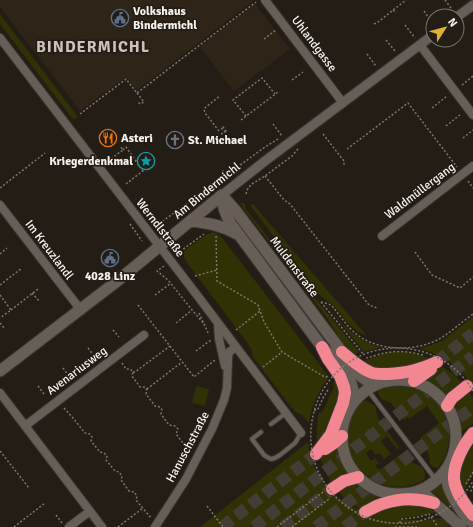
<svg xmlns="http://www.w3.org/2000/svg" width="473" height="527" font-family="Signika,sans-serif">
  <rect width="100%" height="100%" fill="#231d16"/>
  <!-- built -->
  <path fill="#2f2418" d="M0,0h252l1,1 -116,89 -11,-13 -46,34 -80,-104z
    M255,4l35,45 -56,42 -34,-44z"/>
  <!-- green -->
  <path fill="#303105" d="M0,14l78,103 -3,2 -3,-1 -72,-94z
    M241,203h3l2,6 68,88 11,13 34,42 -5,4 -11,-12 -16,-26 -84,-110z
    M253,204l114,132 -9,-4 -11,-10 -14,-17 -16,-12 -13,-16 -54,-72z
    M230,214l123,161 13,10 -8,6 -122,-166z
    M213,232l6,3 4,4 106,138c-11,15 -17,27 -20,46l-7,-8 -7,-3 -42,-55 -2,-9 -63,-84c-3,-4 -5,-8 -4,-13l22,-16z
    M329,308c16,18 28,34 52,39l-17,5z
    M473,317v69c-16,-22 -28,-29 -54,-38l10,-2 13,-5z
    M391,352h13l15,2 13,6 -6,4 -47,7 -18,-9 19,-7z
    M440,365l12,8 11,11 -17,14c-8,-9 -15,-13 -25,-18z
    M339,377l2,6 -7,37 -16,26c-3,-11 -1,-23 1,-34l2,1 2,-2 11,-25 -2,-2z
    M196,386l13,3 -4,17 -13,-3z
    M395,386c32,-1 56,21 54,54 -1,10 -4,21 -12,28 -10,-2 -6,-8 -9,-15 -1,-4 -5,-8 -8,-11l1,-5 18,-14 -12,-17 -18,13 -1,-2 -4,3 -13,-17 -10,-4 -3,-6 1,-4z
    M469,391l4,8v25l-13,9c-1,-9 -7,-25 -2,-33 3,-4 7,-6 11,-9z
    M365,400l10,6 3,12 21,29 -2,2 -10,-13 -6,5 10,13 -7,5 -5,-6 -4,2 -4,-6 -5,4 5,8 4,-3 4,5 -4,3 4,4 22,-16 4,-1c1,2 3,6 5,8 7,5 13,3 15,13 1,6 -3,7 -7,9 -37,15 -78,-17 -69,-58 2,-8 7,-21 16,-25z
    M473,437v38l-7,12 -5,6 -3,-14 8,-31z
    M308,442c8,66 73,85 134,76l9,9h-251z
    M339,442c2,12 5,23 12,32l-18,11 -6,-10 -7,-18z
    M444,477l28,50h-3l-29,-29 -6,-5 -5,-4 7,-4z
    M353,484c10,2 18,8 28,10l-20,16 -17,-12 -7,-8z
    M411,503l16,4 8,5 -2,2 -2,-1 -6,2 -23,3 -1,2c-10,0 -21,-2 -31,-6l6,-4z"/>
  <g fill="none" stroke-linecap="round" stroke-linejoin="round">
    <!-- motorway-tunnel -->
    <path stroke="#433d36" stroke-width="12" stroke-dasharray="12 6" stroke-linecap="butt" d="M437,362l36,-29
      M222,527l94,-73
      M254,527l219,-171
      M283,527l49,-38
      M316,527l157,-120
      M345,527l20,-15"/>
    <defs>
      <path id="service" d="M367,389l69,91
        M271,424l15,-11
        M261,432l-9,7 12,16 3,2 4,2 4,-1 5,-3 15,-12 6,-10"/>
      <path id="minor" d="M265,0l78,103
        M0,38l200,261 101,134
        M420,45l53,70
        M0,205l80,104
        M382,236l91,-70
        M218,323l1,16 6,27
        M0,393l102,134
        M25,426l119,-91
        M69,527l21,-16
        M155,527l31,-48 26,-50 12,-29 3,-12 1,-29 1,-7 7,-5"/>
      <path id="tertiary" d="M457,17l16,-12
        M222,195l43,-34 168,-126"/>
      <path id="secondary" d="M222,195c0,11 3,19 9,29l91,123c11,9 24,22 29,36 3,6 2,13 2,19
        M222,195l14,16 106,141c10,19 14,22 32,33
        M190,221c18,2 31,4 47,13
        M0,371l116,-89 106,-87
        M342 437a57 57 0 1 1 114 0a57 57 0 1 1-114 0Z
        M445,471c1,5 2,10 3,15 4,11 15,30 25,37
        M428,497l33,30"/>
      <path id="motorway" d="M342,352c8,7 18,16 28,20 6,3 12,2 18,2 19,-1 31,-4 49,-12
        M414,381l17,-12
        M447,406l5,-8 15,-12
        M473,433c-9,11 -20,31 -19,46 1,13 11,26 19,36
        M325,449l9,-6 8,-7
        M316,454l15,-20 12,-31 2,-10 -1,-6 -4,-11 -12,-17 -6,-12
        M332,489l12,-8 14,-4
        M365,512c6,-3 11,-6 17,-8 17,-6 36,-6 52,-1"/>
    </defs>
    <!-- service casing -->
    <use href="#service" stroke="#3c3632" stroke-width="6"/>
    <!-- minor casing -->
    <use href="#minor" stroke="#3c3632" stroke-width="10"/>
    <!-- tertiary casing -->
    <use href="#tertiary" stroke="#3c3632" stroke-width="11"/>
    <!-- secondary casing -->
    <use href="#secondary" stroke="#3c3632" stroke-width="13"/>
    <!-- motorway casing -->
    <use href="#motorway" stroke="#3c3632" stroke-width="14"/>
    <!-- path -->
    <path stroke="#7b766f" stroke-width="1.5" stroke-dasharray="2 2" stroke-linecap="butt" d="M445,0l6,8
      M393,10l3,3
      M424,11l8,12
      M374,24l4,-2 28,-22
      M405,25l10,13
      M264,39l12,-9
      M386,40l9,11
      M367,54l9,12
      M292,80l11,-8
      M462,85l11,-9
      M137,93l7,9 -4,2 -2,-2
      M432,108l15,-12
      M80,114l46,-35 11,14 119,-91
      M246,116l-13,-16 29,-22 13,16
      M241,120l37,-28
      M273,124l9,12
      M446,126l15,-12
      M219,131l-14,-18 -1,-4 2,-2 14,-11
      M221,134l4,-2 -4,-4 2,-1 3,4 1,-1
      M323,134l21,27v4
      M463,138l10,-8
      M347,149l61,-46 49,64
      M123,150l3,-3 17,24
      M108,161l15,-11 -3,-4
      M222,171l8,1
      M265,176l19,24 6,4 79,101 8,3
      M468,181l5,7
      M126,184l22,-17
      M0,188l45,-35
      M246,194l2,-6 4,-4 13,-8 27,-20 6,-7
      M130,224l12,17
      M156,226l109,-79 13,-8
      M216,236l1,45 41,24 6,17 18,30 41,24 3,1 2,-1
      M415,252l17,23 28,13 13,-11
      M0,254l7,-6
      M178,255l4,-5 22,-16
      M164,266l-7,5 11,9 24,30 13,15
      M195,276l22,-6
      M0,285l22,-17
      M32,293l8,9
      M0,295l11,15 -11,8
      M155,295l16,-12
      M321,302l8,2 4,3c7,9 14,19 22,26 22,19 62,19 86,5 11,-7 21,-16 32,-24
      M321,302l43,53
      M138,305l56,72 21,-17
      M11,310l27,-21
      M199,313l10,22
      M0,323l5,6
      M176,323l16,-13
      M113,330l6,7
      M236,330l24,-19
      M88,348l6,8
      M196,351l15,-11
      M366,358c6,-1 13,-4 19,-5 13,-3 26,-1 38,2
      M122,363l4,6h4l3,3 -1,4 8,11h5l2,3 -1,4 9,12 5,1 2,3 -1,4 8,11 6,1 3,3 -2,5 14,18
      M263,367l19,-15
      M63,368l6,8
      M133,372h2l35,-26
      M38,386l6,8
      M147,389l35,-27
      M64,408l9,10 12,15 5,1 2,3 -1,4 9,11 4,1 3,3 -1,4 9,11 4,1 3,4 -1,4 8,11 5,1 3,4 -1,4 15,18
      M314,410h3l1,-1 5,-11 6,-10
      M0,451l29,37
      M466,484l7,-12
      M473,486l-2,5 2,2
      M207,506l16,21
      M56,515l6,8
      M400,523v-2l2,-2 17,-2 10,-3 9,13
      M14,527l31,-24
      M118,527l25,-19
      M277,527l46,-35
      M292,527l37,-28
      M395,527h22"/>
    <!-- service -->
    <use href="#service" stroke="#675f57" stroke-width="4"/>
    <!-- minor -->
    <use href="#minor" stroke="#675f57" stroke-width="8"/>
    <!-- tertiary -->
    <use href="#tertiary" stroke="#675f57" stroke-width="9"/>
    <!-- secondary -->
    <use href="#secondary" stroke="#675f57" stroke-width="11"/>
    <!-- motorway -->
    <use href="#motorway" stroke="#f28792" stroke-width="12"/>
    <!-- path-bridge -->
    <path stroke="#7b766f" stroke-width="1.5" stroke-dasharray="2 2" stroke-linecap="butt" d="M473,391c-16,-28 -47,-44 -79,-43 -90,4 -115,124 -35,166 17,9 37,11 56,8 24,-5 46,-20 58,-41"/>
  </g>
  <!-- icons -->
  <defs>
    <symbol id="civic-ring" viewBox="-11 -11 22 22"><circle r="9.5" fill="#231d16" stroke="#5c6f8a" stroke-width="1.5"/><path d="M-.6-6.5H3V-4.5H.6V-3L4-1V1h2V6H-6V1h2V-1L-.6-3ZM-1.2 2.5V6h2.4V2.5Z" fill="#5c6f8a"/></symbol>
    <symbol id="restaurant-ring" viewBox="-11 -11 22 22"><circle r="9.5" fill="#231d16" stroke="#e8710a" stroke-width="1.5"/><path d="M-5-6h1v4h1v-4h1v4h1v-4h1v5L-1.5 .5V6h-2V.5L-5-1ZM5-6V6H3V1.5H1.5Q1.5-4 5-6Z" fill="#e8710a"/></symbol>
    <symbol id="church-ring" viewBox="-11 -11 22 22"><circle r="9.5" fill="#231d16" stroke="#6b7280" stroke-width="1.5"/><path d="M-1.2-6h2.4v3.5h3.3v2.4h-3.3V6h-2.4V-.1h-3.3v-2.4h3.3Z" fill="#6b7280"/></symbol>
    <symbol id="sight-ring" viewBox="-11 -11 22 22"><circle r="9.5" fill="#231d16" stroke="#0f9aa8" stroke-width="1.5"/><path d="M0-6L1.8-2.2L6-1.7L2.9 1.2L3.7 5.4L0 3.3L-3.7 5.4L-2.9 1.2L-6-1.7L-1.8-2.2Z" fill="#0f9aa8"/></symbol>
  </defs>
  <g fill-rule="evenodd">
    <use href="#civic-ring" x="110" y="8" width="20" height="20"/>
    <use href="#restaurant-ring" x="98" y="128" width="20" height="20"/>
    <use href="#church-ring" x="165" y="130" width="20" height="20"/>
    <use href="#sight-ring" x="136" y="151" width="20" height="20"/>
    <use href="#civic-ring" x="100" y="248" width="20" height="20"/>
  </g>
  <g text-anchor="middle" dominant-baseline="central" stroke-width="3.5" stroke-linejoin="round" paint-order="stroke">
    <!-- poi labels -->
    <g font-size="12" font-weight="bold" fill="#f7f3ee" stroke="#231d16" text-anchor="start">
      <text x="133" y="11">Volkshaus<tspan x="133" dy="14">Bindermichl</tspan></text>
      <text x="121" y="138">Asteri</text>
      <text x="188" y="140">St. Michael</text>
      <text x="133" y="161" text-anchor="end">Kriegerdenkmal</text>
      <text x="110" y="276" text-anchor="middle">4028 Linz</text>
    </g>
    <!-- street labels -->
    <g font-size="12" fill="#f7f3ee" stroke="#231d16">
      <text transform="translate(314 44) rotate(53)">Uhlandgasse</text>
      <text transform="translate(207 191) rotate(-39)">Am Bindermichl</text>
      <text transform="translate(420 191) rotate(-37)">Waldmüllergang</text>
      <text transform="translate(160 228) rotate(52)">Werndlstraße</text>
      <text transform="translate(49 250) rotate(53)">Im Kreuzlandl</text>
      <text transform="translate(294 267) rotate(53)">Muldenstraße</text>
      <text transform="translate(77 371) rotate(-37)">Avenariusweg</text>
      <text transform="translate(188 447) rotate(-62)">Hanuschstraße</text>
    </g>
    <!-- district labels -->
    <g font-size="16" font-weight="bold" letter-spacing="1" fill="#cbc3ba" stroke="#231d16">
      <text x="93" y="47">BINDERMICHL</text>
    </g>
  </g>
  <!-- north arrow -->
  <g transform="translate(445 28) rotate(54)"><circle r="19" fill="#231d16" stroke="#78736c"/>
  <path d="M0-3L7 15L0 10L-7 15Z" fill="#ddb133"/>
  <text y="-6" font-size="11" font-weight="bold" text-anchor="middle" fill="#f7f3ee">N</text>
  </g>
</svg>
